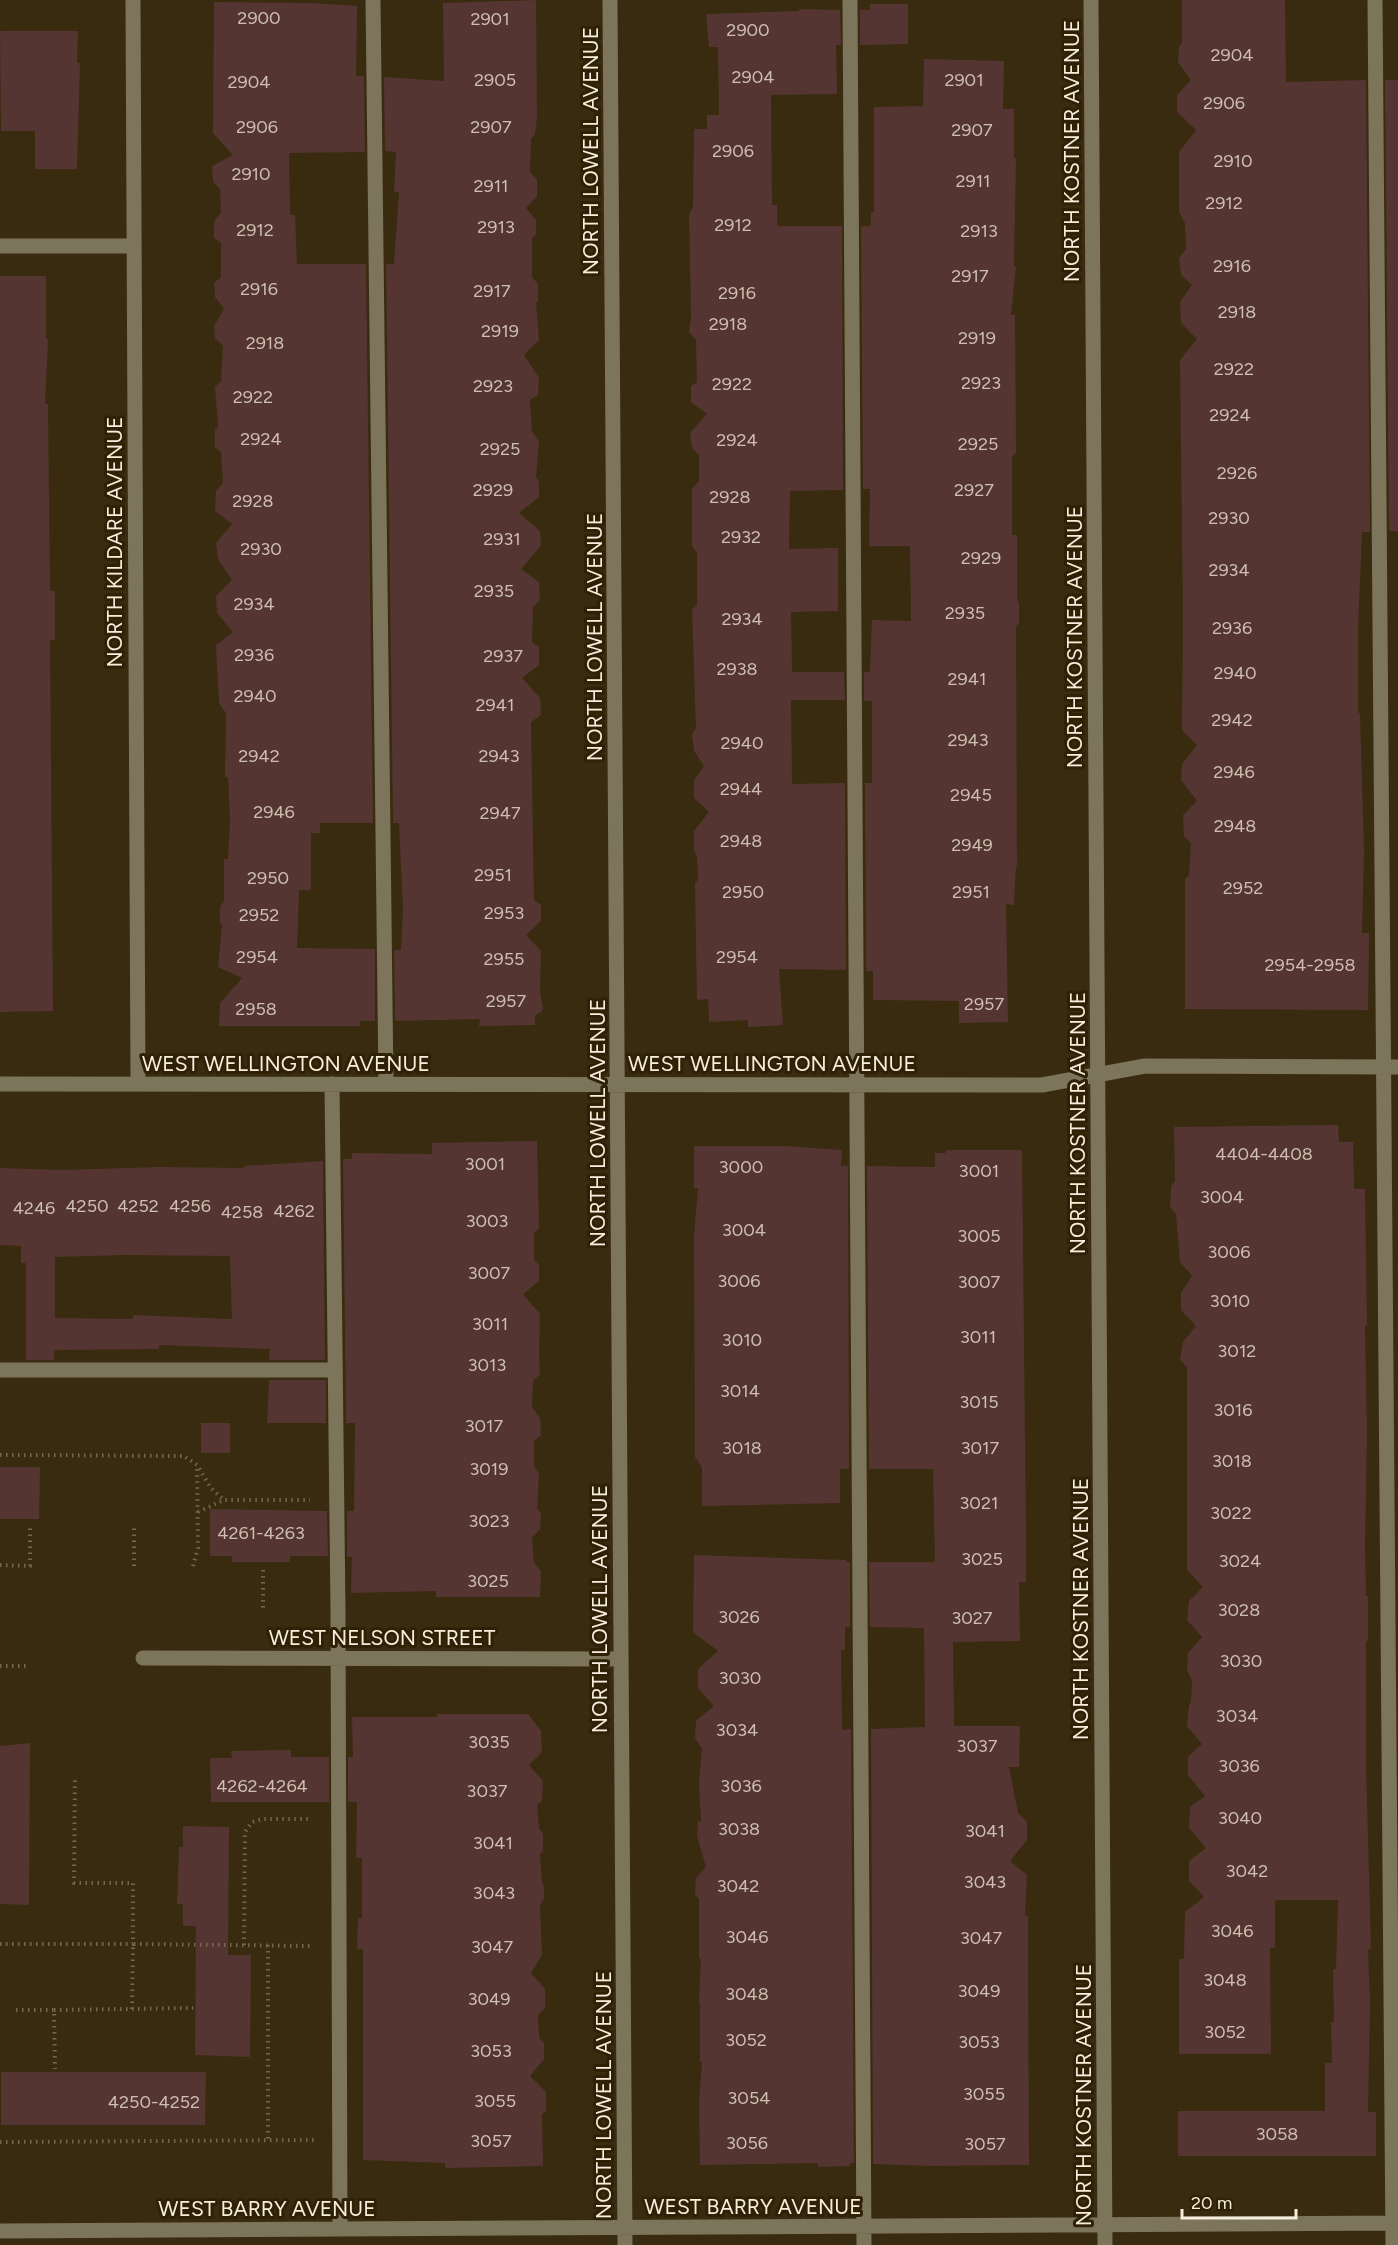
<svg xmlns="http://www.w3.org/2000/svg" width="1398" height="2245" font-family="Figtree,sans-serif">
  <rect width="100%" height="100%" fill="#392b0f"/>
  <!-- building -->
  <path fill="#543531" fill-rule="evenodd" d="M536,0l1,117 -2,17 -4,5 -1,33 7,8v16l-11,12 10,12v14l-4,4v39l6,7v17l-2,2 3,37 -15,15 15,23 -1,17 -8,5 2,32 7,9 -3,36 3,5v15l-20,16 21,18 1,15 -20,23 18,13 1,18 -7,7 -1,35 7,5v18l-17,13 18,20 1,17 -10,7 3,178 7,5v16l-15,14 15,16 -1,39 3,20 -8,6v9l-56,1 1,-7 -85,2 -1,-71h7l2,-39 -4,-88h-6l-7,-559h8l5,-72h-5l2,-40 -11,-1 -1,-74 60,4 -1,-78z
    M1182,0h103l1,82 80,-2 4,452h-8l-4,96v85h2l4,138 -2,82h7l-1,77 -183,-1v-130l4,-4 2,-32 -7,-7 -1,-21 14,-14 -16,-21 1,-16 15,-19 -15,-15 1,-113 -3,-257 17,-21 -16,-16 -1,-21 12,-17 -11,-10 -2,-17 7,-9 -1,-26 -6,-11v-60l17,-22 -19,-18v-17l14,-15 -13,-18 1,-15 3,-4z
    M214,2l99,1 44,3 -1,70h8l1,76 -76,1 1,62h5l2,49h69l7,559h-53v10h-9v57h-12l-2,58 78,1v72h-15v5h-141l1,-23 22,-25 -24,-11 4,-42 -2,-2v-17l4,-4v-43h4l2,-38 -2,-44h-3l1,-64 -7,-10 -3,-58 17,-13 -16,-19 -1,-17 16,-16 -14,-21 -2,-16 16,-19 -17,-13 1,-20 7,-8 -2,-31 -6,-5v-17l3,-3 -3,-40 6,-6 2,-35 -8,-8 -1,-12 10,-17 -9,-12 -1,-14 7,-6v-34l-7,-5v-16l7,-10 -1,-23 -7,-7 -1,-16 21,-11 -20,-22z
    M870,4h38v40l-48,1v-35h10z
    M799,9l41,1 1,35h-5l1,49 -66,1 1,110h5v21h65l1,264 -53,1 -1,58 49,-1v63l-47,1 1,60h52l1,28h-54l1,84 53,-1 1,187 -67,-1 4,56 -35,2v-7l-39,2 -1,-23 -11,1 -2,-117 3,-3 -1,-24 -3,-6v-19l15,-19 -15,-14v-18l10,-14 -10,-15 -2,-17 4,-6 -4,-118 5,-5v-52l-5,-7v-57l7,-8v-26l-7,-7 -2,-15 17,-19 -16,-12v-16l6,-4 -1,-42 -7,-8 2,-15 -2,-103 4,-7 1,-78h13v-14h12l-1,-68h-9l-3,-33 93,-3z
    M0,31h78l-1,32h3l-3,106h-42v-38h-34z
    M924,59l80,2 -1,48h11v49h2l-2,107 2,2 -5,48h4l1,138 -4,4v78h5v64l2,4v20l-3,3 1,240h-1l-2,39 -8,-1 2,118 -49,1v-22l-86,-1v-29h-7l-1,-188h7v-82h-8v-29h6l2,-52 39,1 -1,-75h-41l1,-57h-7l-2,-263h10v-14h3v-105l49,-1z
    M1385,80h13v451h-9z
    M0,276h46v63h2l-3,65h3l2,187h5v49h-5l3,371 -53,1z
    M1338,1125l1,17h14l1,47h11l2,137h-2l2,107 -2,114 1,49h2v45h-2v124l5,184h-3l2,52 -2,111h8v44h-198v-45h147v-48h7l-1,-41h3l-1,-52 3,-1 2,-69h-63v48h-5l1,106h-92v-95h5l1,-47 19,-15 -15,-16v-20l17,-13 -17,-20 1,-21 15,-11 -17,-21v-18l14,-13 -15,-18 2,-20 2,-4 1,-22 -5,-10 1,-17 14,-16 -15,-17 2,-19 14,-14 -16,-17v-202l-7,-9 3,-17 13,-16 -15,-16v-17l11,-17 -12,-14 -4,-48 -6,-7 1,-21 4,-5 -1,-54z
    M537,1141l2,87 -5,5v27l5,5v16l-16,13 17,20 -1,40 1,20 -7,7 -1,26 8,11 1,17 -7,6v24l5,9 -2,35 4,4 -1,16 -8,9 2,24 7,10 -1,25h-104v-6l-85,2 1,-36h-5v-46h7l1,-88h-9l-3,-264h9v-6l80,1v-11z
    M694,1146h92l56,4 -1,16h7l1,303h-9v34l-138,3v-39l-7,-10 -1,-220 4,-49h-4z
    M946,1150h76l4,386v46h-7l1,59 -67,1 1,84h66l-1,41h-10l9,46 9,9v18l-17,21 17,14 -2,41h3v38l1,211 -96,1 -60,-2 -2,-435 54,-2 -1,-99 -54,-1 -1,-65h66l-2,-93h-64l-2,-303 68,1v-14h11z
    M323,1161l2,199h-56l1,-11 -111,-4v4l-101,1 -4,1v9h-28v-97h-5v-17l-21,-1v-77l64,2 95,-3 85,1 1,-2zM125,1255l105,1 2,63 -99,-4v4l-78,-1v-61z
    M269,1380h57v43h-59z
    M201,1423h29v30h-29z
    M0,1467h40l-1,52h-39z
    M210,1509l117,2 1,45h-38v6h-58v-6h-22z
    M694,1555l152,5v2h4v65h-5v23h-4l1,80 9,-1 3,434h-4v3l-32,1v-4l-118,2 -1,-63 3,-40h-2v-58l-1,-1 2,-44h-2v-60l-4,-5 1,-16 10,-11 -9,-31 1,-14 3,-1 -2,-38 3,-34 -7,-11 1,-17 18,-15 -16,-18v-19l20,-18 -25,-19z
    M437,1714h91l13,17 1,21 -13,13 14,16 -1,20 -5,4 2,23 4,6v18l-3,2 2,29 2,4v12l-4,6 2,50 -11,18 14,16v19l-7,7 1,23 5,5v16l-14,17 16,16v19l-4,3 1,52 -98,2v-5l-82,-3v-211h-6l1,-31h4v-60h-6l1,-56h-9v-45h5l-1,-40h85z
    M30,1743l-1,162 -29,-1v-158z
    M291,1750v7h38v45h-118l-1,-44h22l-1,-7z
    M183,1826l46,1 -1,128h23l-1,102 -55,-2 1,-129h-13v-22h-6l2,-57h4z
    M1,2072h205l-1,53h-204z"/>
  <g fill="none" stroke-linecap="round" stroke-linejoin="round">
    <!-- path -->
    <path stroke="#746850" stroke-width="4" stroke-dasharray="1.5 4.5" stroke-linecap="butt" d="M0,1455l184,1 13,9 14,23 13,12
      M198,1512l26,-12h86
      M0,1565l30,1v-38
      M134,1566v-39
      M193,1566l5,-18 -1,-82
      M263,1570v40
      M0,1666h30
      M0,1944h133v-61h-59l1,-107
      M244,1945l1,-113 7,-10 10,-3h50
      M268,1945v196
      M132,2009l1,-65 180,2
      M16,2010h38l1,59
      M54,2010l139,-2
      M0,2142l314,-2"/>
    <!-- minor -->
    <path stroke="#7c745b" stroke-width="15" d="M133,0l5,1084
      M373,0l13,1084
      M610,0l15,2245
      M850,0l14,2245
      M1091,0l14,2245
      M1375,0l18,2245
      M0,246h134
      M0,1084l1042,1 103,-19 253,1
      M332,1084l6,527 2,618
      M0,1370h335
      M143,1658l477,1
      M0,2231l1398,-8"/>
  </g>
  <g text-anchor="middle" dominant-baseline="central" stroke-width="6" stroke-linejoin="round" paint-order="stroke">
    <!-- number labels -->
    <g font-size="18" fill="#cebfb2">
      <text x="259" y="18">2900</text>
      <text x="490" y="19">2901</text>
      <text x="748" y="30">2900</text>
      <text x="1232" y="55">2904</text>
      <text x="753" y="77">2904</text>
      <text x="495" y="80">2905</text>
      <text x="964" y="80">2901</text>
      <text x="249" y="82">2904</text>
      <text x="1224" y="103">2906</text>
      <text x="257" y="127">2906</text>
      <text x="491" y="127">2907</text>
      <text x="972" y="130">2907</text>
      <text x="733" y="151">2906</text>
      <text x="1233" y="161">2910</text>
      <text x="251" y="174">2910</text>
      <text x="973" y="181">2911</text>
      <text x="491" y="186">2911</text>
      <text x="1224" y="203">2912</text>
      <text x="733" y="225">2912</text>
      <text x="496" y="227">2913</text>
      <text x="255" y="230">2912</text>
      <text x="979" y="231">2913</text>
      <text x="1232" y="266">2916</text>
      <text x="970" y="276">2917</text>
      <text x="259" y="289">2916</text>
      <text x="492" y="291">2917</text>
      <text x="737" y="293">2916</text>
      <text x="1237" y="312">2918</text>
      <text x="728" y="324">2918</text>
      <text x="500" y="331">2919</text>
      <text x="977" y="338">2919</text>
      <text x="265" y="343">2918</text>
      <text x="1234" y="369">2922</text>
      <text x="981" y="383">2923</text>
      <text x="732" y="384">2922</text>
      <text x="493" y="386">2923</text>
      <text x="253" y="397">2922</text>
      <text x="1230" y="415">2924</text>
      <text x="261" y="439">2924</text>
      <text x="737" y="440">2924</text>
      <text x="978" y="444">2925</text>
      <text x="500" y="449">2925</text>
      <text x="1237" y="473">2926</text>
      <text x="493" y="490">2929</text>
      <text x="974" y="490">2927</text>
      <text x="730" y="497">2928</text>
      <text x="253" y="501">2928</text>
      <text x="1229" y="518">2930</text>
      <text x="741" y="537">2932</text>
      <text x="502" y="539">2931</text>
      <text x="261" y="549">2930</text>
      <text x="981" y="558">2929</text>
      <text x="1229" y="570">2934</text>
      <text x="494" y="591">2935</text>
      <text x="254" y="604">2934</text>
      <text x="965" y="613">2935</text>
      <text x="742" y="619">2934</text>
      <text x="1232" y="628">2936</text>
      <text x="254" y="655">2936</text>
      <text x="503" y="656">2937</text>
      <text x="737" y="669">2938</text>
      <text x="1235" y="673">2940</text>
      <text x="967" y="679">2941</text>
      <text x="255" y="696">2940</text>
      <text x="495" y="705">2941</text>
      <text x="1232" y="720">2942</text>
      <text x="968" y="740">2943</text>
      <text x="742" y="743">2940</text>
      <text x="259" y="756">2942</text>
      <text x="499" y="756">2943</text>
      <text x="1234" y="772">2946</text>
      <text x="741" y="789">2944</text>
      <text x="971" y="795">2945</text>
      <text x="274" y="812">2946</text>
      <text x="500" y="813">2947</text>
      <text x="1235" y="826">2948</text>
      <text x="741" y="841">2948</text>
      <text x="972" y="845">2949</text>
      <text x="493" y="875">2951</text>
      <text x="268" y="878">2950</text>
      <text x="1243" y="888">2952</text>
      <text x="743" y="892">2950</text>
      <text x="971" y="892">2951</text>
      <text x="504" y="913">2953</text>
      <text x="259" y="915">2952</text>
      <text x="257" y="957">2954</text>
      <text x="737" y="957">2954</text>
      <text x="504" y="959">2955</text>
      <text x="1310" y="965">2954-2958</text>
      <text x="506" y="1001">2957</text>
      <text x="984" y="1004">2957</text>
      <text x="256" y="1009">2958</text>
      <text x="1264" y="1154">4404-4408</text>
      <text x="485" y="1164">3001</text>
      <text x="741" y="1167">3000</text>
      <text x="979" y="1171">3001</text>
      <text x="1222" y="1197">3004</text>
      <text x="87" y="1206">4250</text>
      <text x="138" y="1206">4252</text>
      <text x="190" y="1206">4256</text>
      <text x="34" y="1208">4246</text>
      <text x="294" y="1211">4262</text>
      <text x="242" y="1212">4258</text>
      <text x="487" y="1221">3003</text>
      <text x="744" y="1230">3004</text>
      <text x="979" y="1236">3005</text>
      <text x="1229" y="1252">3006</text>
      <text x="489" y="1273">3007</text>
      <text x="739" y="1281">3006</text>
      <text x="979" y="1282">3007</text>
      <text x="1230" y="1301">3010</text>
      <text x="490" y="1324">3011</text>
      <text x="978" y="1337">3011</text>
      <text x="742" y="1340">3010</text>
      <text x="1237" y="1351">3012</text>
      <text x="487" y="1365">3013</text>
      <text x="740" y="1391">3014</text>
      <text x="979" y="1402">3015</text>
      <text x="1233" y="1410">3016</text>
      <text x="484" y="1426">3017</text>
      <text x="742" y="1448">3018</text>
      <text x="980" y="1448">3017</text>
      <text x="1232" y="1461">3018</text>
      <text x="489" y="1469">3019</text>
      <text x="979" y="1503">3021</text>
      <text x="1231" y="1513">3022</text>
      <text x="489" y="1521">3023</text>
      <text x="261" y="1533">4261-4263</text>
      <text x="982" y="1559">3025</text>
      <text x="1240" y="1561">3024</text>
      <text x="488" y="1581">3025</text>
      <text x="1239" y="1610">3028</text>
      <text x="739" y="1617">3026</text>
      <text x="972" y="1618">3027</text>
      <text x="1241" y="1661">3030</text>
      <text x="740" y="1678">3030</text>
      <text x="1237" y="1716">3034</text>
      <text x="737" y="1730">3034</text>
      <text x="489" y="1742">3035</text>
      <text x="977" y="1746">3037</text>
      <text x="1239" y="1766">3036</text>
      <text x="262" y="1786">4262-4264</text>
      <text x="741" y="1786">3036</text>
      <text x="487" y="1791">3037</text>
      <text x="1240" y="1818">3040</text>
      <text x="739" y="1829">3038</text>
      <text x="985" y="1831">3041</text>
      <text x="493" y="1843">3041</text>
      <text x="1247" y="1871">3042</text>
      <text x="985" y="1882">3043</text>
      <text x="738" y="1886">3042</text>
      <text x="494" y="1893">3043</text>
      <text x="1232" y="1931">3046</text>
      <text x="747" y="1937">3046</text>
      <text x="981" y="1938">3047</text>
      <text x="492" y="1947">3047</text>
      <text x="1225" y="1980">3048</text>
      <text x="979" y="1991">3049</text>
      <text x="747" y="1994">3048</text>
      <text x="489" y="1999">3049</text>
      <text x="1225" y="2032">3052</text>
      <text x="746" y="2040">3052</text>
      <text x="979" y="2042">3053</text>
      <text x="491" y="2051">3053</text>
      <text x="984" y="2094">3055</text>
      <text x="749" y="2098">3054</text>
      <text x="495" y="2101">3055</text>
      <text x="154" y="2102">4250-4252</text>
      <text x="1277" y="2134">3058</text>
      <text x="491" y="2141">3057</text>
      <text x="747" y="2143">3056</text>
      <text x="985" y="2144">3057</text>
    </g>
    <!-- street labels -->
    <g font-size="21" fill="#f6eddd" stroke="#2f2105">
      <text transform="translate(590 151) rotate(-90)">NORTH LOWELL AVENUE</text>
      <text transform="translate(1071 151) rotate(-90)">NORTH KOSTNER AVENUE</text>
      <text transform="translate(114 542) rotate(-90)">NORTH KILDARE AVENUE</text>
      <text transform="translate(594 637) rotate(-90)">NORTH LOWELL AVENUE</text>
      <text transform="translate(1074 637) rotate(-90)">NORTH KOSTNER AVENUE</text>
      <text x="286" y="1063">WEST WELLINGTON AVENUE</text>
      <text x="772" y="1063">WEST WELLINGTON AVENUE</text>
      <text transform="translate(597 1123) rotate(-90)">NORTH LOWELL AVENUE</text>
      <text transform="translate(1077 1123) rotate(-90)">NORTH KOSTNER AVENUE</text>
      <text transform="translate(599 1609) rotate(-90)">NORTH LOWELL AVENUE</text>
      <text transform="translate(1080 1609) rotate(-90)">NORTH KOSTNER AVENUE</text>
      <text x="382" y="1637">WEST NELSON STREET</text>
      <text transform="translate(603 2095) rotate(-90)">NORTH LOWELL AVENUE</text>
      <text transform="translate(1083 2095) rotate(-90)">NORTH KOSTNER AVENUE</text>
      <text x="753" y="2206">WEST BARRY AVENUE</text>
      <text x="267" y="2208">WEST BARRY AVENUE</text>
    </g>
  </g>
  <!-- scale -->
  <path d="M1182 2209v9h114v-9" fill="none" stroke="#f6eddd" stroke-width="3"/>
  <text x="1191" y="2209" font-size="18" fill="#f6eddd" stroke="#2f2105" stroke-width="4.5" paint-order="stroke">20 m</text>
</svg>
